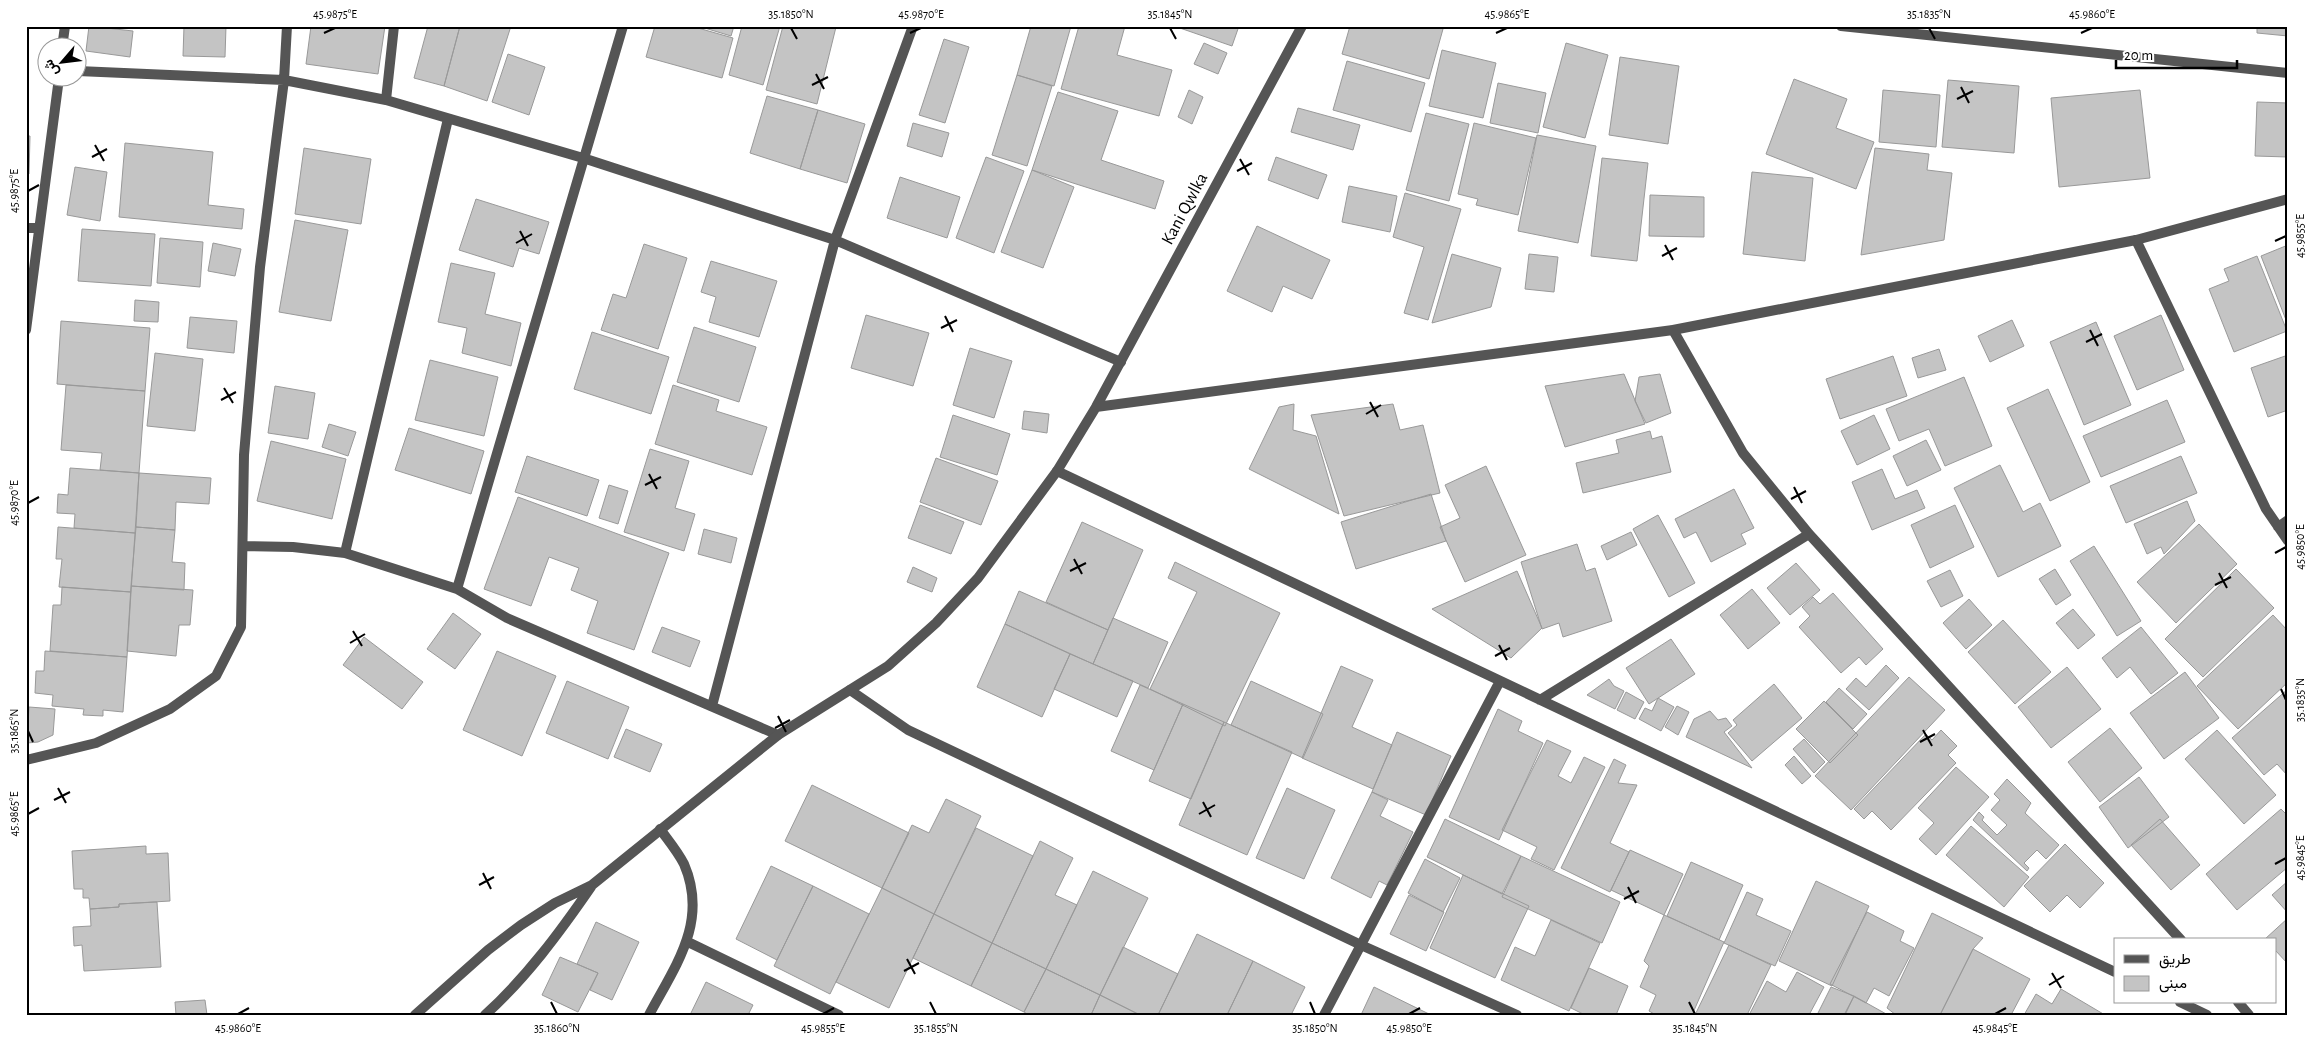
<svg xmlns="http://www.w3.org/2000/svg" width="2314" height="1041" font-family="'Alegreya Sans',Vazirmatn,sans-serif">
  <rect width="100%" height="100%" fill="#fff"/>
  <!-- building -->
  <path fill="#c4c4c4" stroke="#999" d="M89,26l44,5 -3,26 -44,-6z
    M184,26h42l-1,31 -42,-1z
    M311,26h74l-7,48 -72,-10z
    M428,26h32l-16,60 -30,-8z
    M460,26h51l-24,75 -43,-15z
    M655,26h36l42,12 -11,40 -76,-21z
    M698,26h36l-3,10z
    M742,26h38l-17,59 -34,-10z
    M783,26l53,1 -19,77 -51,-14z
    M1031,26h40l-17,60 -37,-11z
    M1079,26h46l-8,29 55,15 -13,46 -98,-27z
    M1174,26h65l-7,20z
    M1350,26h86l7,3 -14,50 -87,-25z
    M2257,26h31v10l-31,-3z
    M944,39l25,8 -24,76 -26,-8z
    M1204,43l23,10 -9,21 -24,-10z
    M1566,43l42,12 -23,83 -42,-11z
    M1442,50l54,13 -13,55 -54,-12z
    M508,54l37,13 -16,48 -37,-13z
    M1620,57l59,9 -11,78 -59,-9z
    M1347,61l78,22 -14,49 -78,-22z
    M1017,75l35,11 -25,80 -35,-11z
    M1794,79l53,20 -11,29 38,14 -18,47 -90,-35z
    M1948,80l71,6 -5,67 -72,-6z
    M1498,83l48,10 -8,40 -48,-10z
    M1189,90l14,7 -11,27 -14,-7z
    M1883,90l57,5 -4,52 -57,-5z
    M2140,90l10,88 -91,9 -8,-89z
    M1058,92l60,19 -17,49 63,21 -9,28 -123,-39z
    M767,96l51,14 -18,59 -50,-16z
    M2257,102l31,1v54l-33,-1z
    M1298,108l62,17 -7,25 -62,-18z
    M818,110l47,14 -18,59 -47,-14z
    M1426,113l43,11 -20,77 -43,-11z
    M913,123l36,10 -7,24 -35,-11z
    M1474,123l62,15 -18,77 -42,-10 2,-6 -20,-5z
    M1537,135l59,11 -18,97 -60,-12z
    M26,136h4l-1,38h-3z
    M125,143l88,9 -5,53 36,4 -2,20 -123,-12z
    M304,148l67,11 -10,65 -66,-10z
    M1875,148l54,6 -2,16 25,3 -8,67 -83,15z
    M986,157l38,14 -30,82 -38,-15z
    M1276,157l51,18 -9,24 -50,-19z
    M1602,158l46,5 -11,98 -46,-5z
    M75,167l32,5 -7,49 -33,-6z
    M1032,170l42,17 -31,81 -42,-16z
    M1752,172l61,6 -8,83 -62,-7z
    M900,177l60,20 -13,41 -60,-20z
    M1349,186l48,10 -7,36 -48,-10z
    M1405,193l56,16 -33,111 -24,-7 20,-66 -31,-10z
    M1650,195l54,2v40l-55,-1z
    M476,199l73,23 -10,32 -20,-6 -6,19 -54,-17z
    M295,220l53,10 -17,91 -52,-9z
    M1257,226l73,34 -18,39 -29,-13 -11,26 -45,-21z
    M82,229l73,5 -4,52 -73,-5z
    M160,238l43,4 -3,45 -43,-4z
    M213,243l28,6 -6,27 -27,-5z
    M644,244l43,14 -29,91 -57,-19 12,-36 13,4z
    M2288,245v80l-27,-69z
    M1452,254l49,14 -10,39 -59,16z
    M1529,254l29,3 -4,35 -29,-3z
    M2257,256l30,75 -53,21 -25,-63 20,-8 -5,-12z
    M711,261l66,20 -18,56 -50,-15 7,-25 -15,-5z
    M451,263l44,10 -10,41 36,9 -10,43 -49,-13 5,-25 -29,-6z
    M135,300l24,2 -1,20 -24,-1z
    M866,315l63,18 -16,53 -62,-18z
    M2161,315l23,55 -47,20 -23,-54z
    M190,317l47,4 -3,32 -47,-5z
    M2012,320l12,26 -34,16 -12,-26z
    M61,321l89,7 -5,63 -88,-7z
    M2096,322l35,83 -47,20 -34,-83z
    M694,327l62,20 -17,55 -62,-20z
    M592,332l77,25 -18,57 -77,-25z
    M970,348l42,13 -18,57 -41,-13z
    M1939,349l7,21 -28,8 -6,-20z
    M155,353l48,6 -8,72 -48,-5z
    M2288,355v55l-20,7 -17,-49z
    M1893,356l14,40 -67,23 -14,-40z
    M430,360l68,17 -14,59 -69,-16z
    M1624,374l21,50 -80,23 -20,-61z
    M1660,374l11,39 -25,10 -11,-22 4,-24z
    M1964,377l28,69 -47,20 -16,-37 -30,12 -13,-32z
    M66,385l79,6 -6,82 -39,-3 2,-17 -41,-3z
    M673,385l46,15 -3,11 51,16 -15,48 -97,-31z
    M275,386l40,7 -7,46 -40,-6z
    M2048,389l42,93 -40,19 -43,-93z
    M2167,400l18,42 -84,35 -18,-41z
    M1294,404l-1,26 23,6 23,78 -90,-45 30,-62z
    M1393,404l7,26 23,-5 17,68 -96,23 -33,-101z
    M1024,411l25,3 -2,19 -25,-4z
    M953,415l57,19 -13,41 -57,-18z
    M1874,415l16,34 -33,16 -16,-34z
    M329,424l27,8 -8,24 -26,-9z
    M409,428l75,23 -13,43 -76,-24z
    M1650,431l2,8 10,-3 9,36 -88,21 -7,-30 43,-10 -3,-13z
    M1926,440l15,30 -34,16 -14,-30z
    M271,441l75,18 -14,60 -75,-18z
    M650,449l39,12 -14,47 20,6 -11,37 -60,-19z
    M527,456l72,24 -12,36 -72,-24z
    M2181,456l16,37 -71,30 -16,-37z
    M936,458l62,23 -17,44 -61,-23z
    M2000,465l23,47 17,-9 21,43 -63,31 -44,-89z
    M1486,466l40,89 -61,27 -25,-55 20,-9 -15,-33z
    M70,468l69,5 -4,60 -61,-5 1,-14 -18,-1 1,-19 10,1z
    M1882,469l13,30 22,-9 8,18 -53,22 -20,-48z
    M139,473l72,5 -2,26 -33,-2 -1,28 -39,-3z
    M609,485l19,6 -10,33 -19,-6z
    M1734,489l20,39 -13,6 5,10 -35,18 -15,-30 -12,6 -9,-19z
    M1431,494l15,47 -90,28 -15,-47z
    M518,497l151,56 -35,97 -47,-17 11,-32 -27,-11 8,-22 -30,-11 -18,49 -47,-17z
    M2187,501l8,20 -31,33 -3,-7 -14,7 -13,-30z
    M920,505l44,17 -13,32 -43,-16z
    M1955,505l19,42 -44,21 -19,-43z
    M1658,515l37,68 -26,14 -36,-68z
    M1082,522l61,28 -35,80 -62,-28z
    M2199,524l38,40 -61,59 -39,-41z
    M58,527l77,6 -4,59 -72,-5 3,-28h-6z
    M136,527l39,3 -3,32 13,1 -1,27 -53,-4z
    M704,529l33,9 -6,25 -33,-9z
    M1631,532l6,13 -30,15 -6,-14z
    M1577,544l9,27 9,-3 17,53 -49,16 -4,-14 -17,6 -21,-67z
    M2094,546l47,75 -24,15 -47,-75z
    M1175,562l105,51 -55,113 -75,-37 47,-97 -29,-14z
    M1796,563l24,27 -30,25 -23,-27z
    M913,567l24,11 -5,14 -25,-10z
    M2055,569l16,26 -15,10 -17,-26z
    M2236,569l38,39 -71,69 -38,-38z
    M1950,570l13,26 -22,11 -14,-26z
    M1517,571l25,57 -31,30 -79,-49z
    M131,586l62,4 -3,35h-11l-3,31 -49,-5z
    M62,587l69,5 -4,65 -77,-6 3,-46h8z
    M1752,589l28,34 -32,26 -28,-34z
    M1019,591l89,39 -15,34 -88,-40z
    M1833,593l50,56 -17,16 -7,-8 -18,16 -42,-46 11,-11 -8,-9 11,-10 7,7z
    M1969,599l23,26 -26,24 -23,-26z
    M2073,609l22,26 -17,14 -22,-26z
    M453,613l28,21 -26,35 -28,-20z
    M2273,615l15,16v51l-50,47 -41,-43z
    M1113,618l55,24 -20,46 -55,-24z
    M2003,620l48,52 -36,32 -47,-52z
    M1005,624l65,30 -28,63 -65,-30z
    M662,627l38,14 -10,26 -38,-15z
    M2141,627l37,46 -27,21 -21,-27 -13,11 -15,-20z
    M364,637l59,45 -21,27 -59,-44z
    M1671,639l24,35 -46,30 -23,-36z
    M45,651l82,6 -4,55 -20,-2v6l-20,-1 1,-6 -32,-3 1,-11 -18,-2 1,-22h8z
    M497,651l59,25 -34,80 -59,-26z
    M1070,654l63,27 -16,36 -63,-28z
    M1886,665l13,13 -30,32 -23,-21 10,-11 10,9z
    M1341,666l32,14 -21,47 40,18 -19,44 -71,-31z
    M2067,667l34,42 -50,39 -33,-41z
    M2185,672l34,46 -55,41 -34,-46z
    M1909,677l36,33 -94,100 -36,-34z
    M1609,679l5,7 10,5 -9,18 -28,-14z
    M567,681l62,26 -21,52 -62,-26z
    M1251,681l72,33 -20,44 -72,-33z
    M1774,684l28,34 -50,43 -24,-28 9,-8 -4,-5z
    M1140,685l43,19 -29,66 -43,-19z
    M1839,688l28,26 -14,15 -27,-27z
    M2288,689v87l-11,-12 -13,11 -32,-37z
    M1626,692l18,10 -9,17 -18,-9z
    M1658,698l16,9 -13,24 -22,-12 6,-11 7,3z
    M1824,701l34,34 -28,28 -34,-34z
    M1183,704l41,18 -33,77 -42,-18z
    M1677,706l12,6 -11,23 -13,-8z
    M29,707l26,2 -2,26 -15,7 -11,1z
    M1498,709l24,12 -4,10 25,12 -44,97 -50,-23z
    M1710,711l8,9 8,-2 6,8 -8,6 28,36 -66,-31 8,-18z
    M1224,722l68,30 -45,103 -68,-30z
    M2110,728l32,40 -42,34 -32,-40z
    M626,729l36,15 -12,28 -36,-15z
    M1941,730l16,16 -9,9 8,8 -65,67 -19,-19 -8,8 -10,-10 72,-75 6,6z
    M2217,730l59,65 -32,29 -59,-65z
    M1397,732l54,24 -25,59 -54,-23z
    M1804,739l21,23 -11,11 -21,-24z
    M1547,740l24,11 -13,25 13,7 13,-26 21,10 -51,103 -23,-11 6,-12 -35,-17z
    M1794,756l17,20 -9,8 -17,-19z
    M1614,759l12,6 -8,18 19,2 -27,58 19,9 -19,40 -49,-24z
    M1956,767l33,30 -53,58 -17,-16 15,-16 -16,-15z
    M2139,777l30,40 -41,31 -29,-41z
    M2007,779l24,24 -6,10 34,32 -13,14 -9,-9 -13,13 5,5 -2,3 -54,-51 6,-8 5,5 -2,3 15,15 10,-10 -16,-15 9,-10 -6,-6z
    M812,785l97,48 -27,55 -97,-47z
    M1287,788l48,22 -31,69 -48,-21z
    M1372,792l16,8 -8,16 33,16 -26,53 -8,-4 -8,17 -40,-20z
    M946,799l35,17 -47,98 -52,-26 30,-63 17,8z
    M2281,809l7,7v51l-51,43 -31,-36z
    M1445,819l76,37 -19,38 -75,-37z
    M2160,819l40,46 -29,25 -40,-45z
    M1971,826l58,51 -25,30 -58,-52z
    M976,828l57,28 -41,87 -58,-29z
    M1040,841l33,17 -18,37 22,10 -31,64 -54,-26z
    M2065,844l39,39 -24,25 -13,-13 -17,17 -26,-26z
    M146,846v8l22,-1 2,48 -51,3v3l-29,2 -1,-11h-6v-9h-9l-2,-38z
    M1630,850l53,24 -19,41 -53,-25z
    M1521,856l99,46 -18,41 -100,-46z
    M1425,859l35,19 -17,34 -35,-19z
    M1691,862l52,23 -24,55 -52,-24z
    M771,866l42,20 -36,74 -41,-21z
    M1093,871l55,27 -48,97 -54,-26z
    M1463,875l66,31 -34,72 -65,-30z
    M1816,881l53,25 -37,80 -53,-25z
    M2288,881v32l-16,-18z
    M813,886l56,28 -39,80 -56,-28z
    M882,888l52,26 -45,94 -53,-26z
    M1747,892l16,7 -7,16 35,16 -16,35 -51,-23z
    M1409,895l35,17 -18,39 -36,-17z
    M157,902l4,65 -77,4 -2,-26 -8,1 -1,-19 18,-1 -1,-17 29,-2v-3z
    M1867,912l37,19 -4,10 14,7 -25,48 -15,-8 -8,15 -36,-19z
    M1932,913l51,25 -10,11 -33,66h-44l-9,-7z
    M934,914l58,29 -21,43 -58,-28z
    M1664,915l60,27 -32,73h-36l-7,-4 7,-16 -16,-8 9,-21 -5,-5z
    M2288,918v46l-13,-14v-10l-10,-1z
    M1551,920l49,23 -31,68 -68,-31 14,-33 20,9z
    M596,922l43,20 -27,58 -22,-10 8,-17 -21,-9z
    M1197,934l56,27 -26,54h-69z
    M992,943l54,26 -22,43 -53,-26z
    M1729,945l42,20 -24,50h-52z
    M1123,947l55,27 -20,41h-18l-40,-20z
    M1973,949l57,30 -19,36h-71z
    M560,957l38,16 -20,39 -36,-17z
    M1253,961l52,26 -14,28h-64z
    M1589,968l39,18 -12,29h-31l-14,-7z
    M1046,969l54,26 -9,20h-62l-5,-3z
    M1797,972l27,15 -15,28h-60l18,-34 19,11z
    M706,982l47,23 -5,10h-58z
    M1374,987l57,28h-70z
    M1831,987l23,9 -9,19h-28z
    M2061,989l44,26h-81l12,-21 16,10z
    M1100,995l40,20h-49z
    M1854,996l34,19h-44z
    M205,1000l2,15h-31l-1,-13z"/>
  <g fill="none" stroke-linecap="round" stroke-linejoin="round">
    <!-- minor -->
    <path stroke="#555" stroke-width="10" d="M1841,26l447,47
      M62,48l3,-22
      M78,71l206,9 102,20 197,58 252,82 286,122
      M386,100l8,-74
      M26,228h13
      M2136,240l130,269 22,32
      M26,330l33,-252
      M1673,330l70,123 66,81 372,406
      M1057,471l1058,501
      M2278,527l10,-7
      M243,546l50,1 52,6 112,36 50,29 271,117
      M345,553l103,-434
      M457,589l166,-563
      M850,690l58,40 453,215 156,70
      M1540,700l269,-166
      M712,706l123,-466 78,-214
      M26,760l70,-17 74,-34 46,-33 25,-49 3,-172 16,-188 24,-187 3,-54
      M688,942l151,73
      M2180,1002l27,13
      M2238,1002l11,13
      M649,1015c26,-49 60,-93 35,-151 -6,-12 -16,-24 -24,-35
      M1324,1015l176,-334"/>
    <!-- tertiary -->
    <path stroke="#555" stroke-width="10" d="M1096,407l577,-77 463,-90 152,-41
      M415,1015l73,-65 33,-25 34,-22 37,-18 186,-150 110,-69 48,-43 42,-45 79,-107 39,-64 206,-381
      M485,1015c41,-37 75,-83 106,-128"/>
  </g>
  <!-- ticks -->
  <path fill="none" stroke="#000" stroke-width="2" d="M791,28l6,11M1170,28l6,11M1929,28l6,11M324,33l11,-5M910,33l11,-5M1496,33l11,-5M2081,33l11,-5M816,74l8,15M812,85l16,-8M1961,87l8,16M1957,99l16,-8M95,145l9,16M92,157l15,-8M1240,159l9,16M1237,171l15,-8M28,191l11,-6M520,231l8,15M2275,241l11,-5M516,243l16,-9M1665,245l8,15M1662,256l15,-8M945,316l8,16M941,328l16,-8M2090,330l8,16M2086,342l16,-8M224,388l9,15M221,400l15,-8M1370,402l8,15M1366,414l15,-9M649,474l8,15M645,485l16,-8M1794,487l8,16M1791,499l15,-8M28,503l11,-6M2275,553l11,-6M1074,559l8,15M1070,571l16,-8M2219,573l8,15M2215,585l16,-8M353,631l9,15M350,643l15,-9M1499,645l8,15M1495,656l15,-8M2281,689l5,11M778,716l8,16M775,728l15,-8M1923,730l9,16M28,731l5,11M1920,742l15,-8M58,788l8,15M54,800l16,-8M1203,802l8,15M28,814l11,-6M1199,814l16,-9M2275,864l11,-6M483,873l8,16M479,885l15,-8M1628,887l8,16M1624,899l15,-8M907,959l8,15M904,971l15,-8M2052,973l9,15M2049,985l15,-9M551,1002l6,12M930,1002l6,12M1310,1002l5,12M1689,1002l6,12M238,1014l11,-6M823,1014l11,-6M1409,1014l11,-6M1995,1014l11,-6"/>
  <g text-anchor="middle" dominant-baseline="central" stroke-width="4.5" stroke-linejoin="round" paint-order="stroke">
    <!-- street labels -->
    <g font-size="18" fill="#000" stroke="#fff">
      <text transform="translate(1185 209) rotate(-62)">Kani Qwlka</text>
    </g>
  </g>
  <!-- border -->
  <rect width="2314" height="1041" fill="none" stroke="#ffffff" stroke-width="55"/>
  <!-- legend -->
  <rect x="2114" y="938" width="162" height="65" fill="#ffffff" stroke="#999999"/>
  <rect x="2124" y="955" width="25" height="8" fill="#555555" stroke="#999999"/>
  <text x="2159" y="964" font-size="15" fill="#000000">طريق</text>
  <rect x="2124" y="976" width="25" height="15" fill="#c4c4c4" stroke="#999999"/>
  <text x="2159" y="988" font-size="15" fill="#000000">مبنى</text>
  <!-- north arrow -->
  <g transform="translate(62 62) rotate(242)"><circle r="24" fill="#ffffff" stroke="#999999"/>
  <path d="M0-4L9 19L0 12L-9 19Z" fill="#000000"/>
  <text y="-8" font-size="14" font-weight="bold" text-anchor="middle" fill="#000000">ش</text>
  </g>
  <!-- scale -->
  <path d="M2116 60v8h121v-8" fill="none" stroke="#000000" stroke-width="2.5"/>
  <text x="2124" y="60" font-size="15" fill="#000000" stroke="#ffffff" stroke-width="4" paint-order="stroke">20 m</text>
  <rect x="28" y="28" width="2258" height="986" fill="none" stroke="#000" stroke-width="2"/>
  <g font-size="12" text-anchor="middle" fill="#000">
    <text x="335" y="18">45.9875°E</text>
    <text x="791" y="18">35.1850°N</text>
    <text x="921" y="18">45.9870°E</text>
    <text x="1170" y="18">35.1845°N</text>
    <text x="1507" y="18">45.9865°E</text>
    <text x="1929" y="18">35.1835°N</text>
    <text x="2092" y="18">45.9860°E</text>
    <text transform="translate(14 191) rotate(-90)" y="4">45.9875°E</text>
    <text transform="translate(2300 236) rotate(-90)" y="4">45.9855°E</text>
    <text transform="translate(14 503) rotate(-90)" y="4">45.9870°E</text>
    <text transform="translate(2300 547) rotate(-90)" y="4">45.9850°E</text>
    <text transform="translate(2300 700) rotate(-90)" y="4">35.1835°N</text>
    <text transform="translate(14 731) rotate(-90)" y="4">35.1865°N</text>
    <text transform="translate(14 814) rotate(-90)" y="4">45.9865°E</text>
    <text transform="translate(2300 858) rotate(-90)" y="4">45.9845°E</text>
    <text x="238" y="1032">45.9860°E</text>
    <text x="557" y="1032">35.1860°N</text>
    <text x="823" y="1032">45.9855°E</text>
    <text x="936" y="1032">35.1855°N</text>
    <text x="1315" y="1032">35.1850°N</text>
    <text x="1409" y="1032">45.9850°E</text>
    <text x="1695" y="1032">35.1845°N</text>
    <text x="1995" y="1032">45.9845°E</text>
  </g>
</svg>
